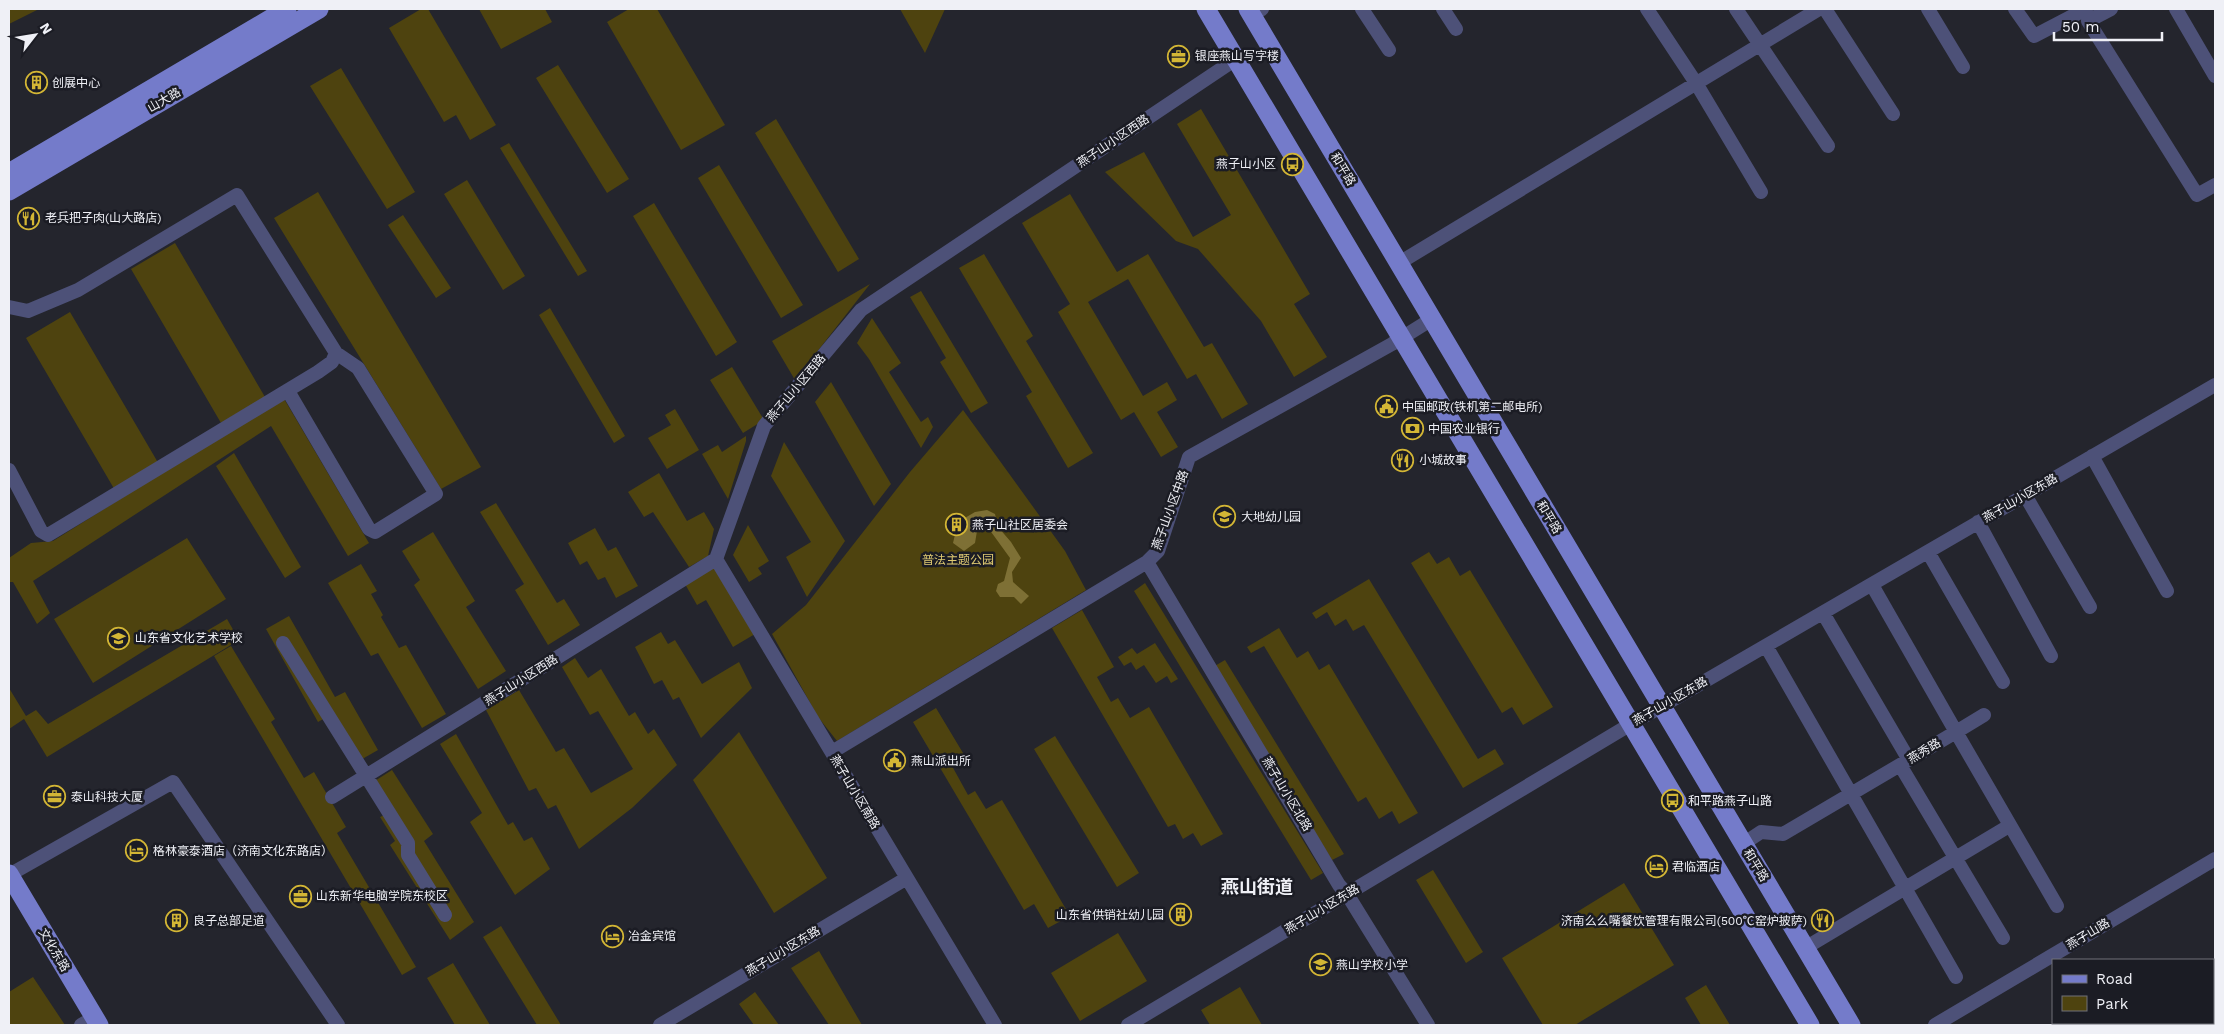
<svg xmlns="http://www.w3.org/2000/svg" width="2224" height="1034" font-family="'Work Sans','Noto Sans SC',sans-serif">
  <rect width="100%" height="100%" fill="#24252d"/>
  <!-- green -->
  <path fill="#4e430f" d="M9,9h30l-30,15z
    M421,9h7l68,116 -26,15 -14,-25 -12,7 -55,-94z
    M479,9h66l7,13 -51,27z
    M629,9h28l68,116 -44,25 -74,-128z
    M900,9h45l-20,44z
    M558,65l71,114 -22,14 -71,-115z
    M341,68l74,124 -28,17 -77,-123z
    M1201,109l109,185 -16,10 33,53 -33,20 -33,-56 -63,-72 -22,-8 -71,-69 39,-20 49,85 38,-22 -54,-91z
    M776,119l83,140 -21,13 -83,-139z
    M509,143l78,128 -9,5 -78,-128z
    M719,165l84,140 -22,13 -83,-140z
    M467,180l58,96 -22,14 -59,-96z
    M318,192l163,275 -40,22 -167,-271z
    M1070,194l47,78 31,-18 56,93 8,-4 36,61 -26,15 -26,-45 -9,5 -59,-100 -40,23 55,94 24,-14 10,18 -20,12 21,35 -17,10 -27,-45 -13,8 -63,-108 12,-8 -48,-81z
    M654,203l83,139 -21,14 -83,-140z
    M403,215l48,73 -15,10 -48,-73z
    M175,243l90,154 -44,26 -90,-154z
    M984,254l49,82 -7,5 67,112 -25,15 -42,-72 6,-4 -73,-124z
    M870,284l-75,96 -23,-39z
    M921,291l67,112 -17,10 -31,-51 6,-4 -36,-61z
    M550,308l75,128 -11,7 -75,-128z
    M70,312l90,154 -44,26 -90,-154z
    M872,318l29,45 -12,9 32,50 7,-5 5,10 -12,21 -52,-89 -12,-16z
    M732,367l32,53 -21,13 -33,-53z
    M831,382l60,102 -17,22 -59,-104z
    M283,397l86,146 -21,13 -77,-130 -238,155 17,32 -13,11 -24,-42h-4v-24l22,-15 22,-2z
    M675,409l24,41 -32,19 -19,-31 23,-13 -6,-10z
    M963,410l102,141 21,39 -249,151 -19,-24 -46,-83 34,-29 104,-133z
    M746,436v5l-18,58 -26,-45 16,-9 4,7z
    M784,442l61,99 -38,56 -21,-40 25,-15 -40,-66z
    M234,453l67,114 -16,11 -69,-112z
    M659,473l28,48 17,-9 10,17 -6,27 -19,11 -36,-55 -9,5 -16,-25z
    M496,503l61,100 7,-4 16,26 -32,20 -33,-55 9,-6 -44,-72z
    M748,525l21,36 -11,7 4,6 -13,8 -16,-27z
    M595,528l13,23 8,-4 22,39 -22,12 -11,-21 -7,3 -11,-19 -7,4 -12,-22z
    M433,532l42,69 -9,6 40,64 -28,18 -64,-104 6,-5 -18,-29z
    M187,538l39,61 -133,84 -39,-64z
    M1429,552l8,12 12,-7 11,19 10,-6 83,137 -30,18 -11,-18 -10,6 -91,-150z
    M361,564l16,27 -6,3 12,21 -2,2 18,31 7,-3 40,69 -24,14 -44,-75 -7,3 -43,-73z
    M716,566l39,68 -22,13 -27,-47 -9,5 -12,-21z
    M1369,579l109,180 17,-10 9,15 -41,24 -99,-163 -11,6 -7,-12 -11,7 -8,-14 -11,7 -4,-6z
    M1145,583l178,290 -12,7 -177,-289z
    M1082,610l32,57 -17,10 14,25 7,-4 12,20 19,-11 74,127 -22,12 -8,-13 -10,6 -8,-15 -7,3 -116,-199z
    M289,616l46,81 10,-5 33,58 -21,12 -32,-44 -7,4 -52,-93z
    M227,619l12,21 -192,117 -23,-38 -15,10v-41l17,28 10,-6 12,14z
    M1279,628l18,30 11,-7 11,19 10,-6 89,149 -19,11 -7,-13 -13,8 -13,-22 -8,5 -94,-156 -13,7 -4,-6z
    M661,632l7,12 7,-4 27,44 37,-22 13,26 -51,50 -22,-41 -6,3 -11,-20 -8,4 -19,-37z
    M1155,643l23,36 -7,4 -4,-7 -11,7 -12,-18 -8,5 -5,-8 -7,4 -6,-9 14,-9 5,6z
    M231,646l44,73 -4,3 33,56 10,-6 32,55 -9,6 79,134 -14,8 -188,-319z
    M575,658l13,20 13,-9 28,47 6,-4 13,22 6,-5 23,36 -45,43 -53,41 -23,-44 -8,4 -12,-21 -7,3 -43,-81 33,-20 37,62 8,-4 27,45 42,-24 -35,-58 -8,4 -28,-48z
    M1225,660l119,194 -12,6 -119,-193z
    M936,708l30,50 -14,8 16,29 7,-4 11,18 16,-9 68,116 -22,12 -14,-24 -10,6 -111,-188z
    M739,732l88,146 -53,35 -81,-133z
    M456,734l52,91 5,-3 11,19 8,-4 18,32 -35,26 -45,-73 12,-9 -42,-69z
    M1055,736l84,137 -22,14 -83,-138z
    M392,770l41,64 -9,7 50,81 -24,18 -60,-95 5,-4 -15,-24 7,-3 -17,-30z
    M1433,870l50,82 -17,11 -50,-83z
    M1624,883l50,82 -99,60h-32l-41,-67z
    M501,926l60,99h-24l-54,-88z
    M1118,933l29,48 -67,40 -29,-48z
    M819,951l43,74h-33l-38,-57z
    M453,963l37,62h-35l-28,-47z
    M33,977l32,48h-56v-33z
    M1706,985l24,40h-29l-16,-27z
    M1240,987l22,38h-52l-9,-15z
    M755,992l24,33h-25l-15,-21z"/>
  <!-- water -->
  <path fill="#7e7035" d="M987,510l8,4 3,13 13,15 10,16 -9,14 1,10 16,14 -8,8 -7,-7h-14l-4,-6 2,-7 6,-3 6,-23 -21,-29 -1,-12 -11,14 -2,12 -11,8 -11,-8 5,-21 17,-10z"/>
  <g fill="none" stroke-linecap="round" stroke-linejoin="round">
    <!-- minor -->
    <path stroke="#4d5178" stroke-width="14" d="M1362,9l27,41
      M1443,9l13,20
      M1647,9l49,74 65,109
      M1736,9l92,137
      M1825,9l68,105
      M1928,9l35,58
      M2015,9l19,27 52,-27
      M2111,9l-23,12 109,174 18,-10
      M2176,9l39,67
      M1251,15l11,-6
      M1399,263l420,-254
      M9,307l19,4 50,-21 159,-95 99,158 22,15 78,126 -61,38 -6,-3 -81,-138
      M2092,456l75,135
      M9,470l32,61 7,4 270,-163 14,-10 4,-9
      M2025,495l65,112
      M1978,522l73,134
      M1928,552l75,130
      M716,559l279,466
      M1147,562l192,323 8,9 81,131
      M1823,613l86,147
      M283,643l125,200v12l37,60
      M1766,646l190,331
      M1984,715l-28,17 101,174
      M832,752l315,-190 11,-11 31,-94 203,-113 40,-25
      M1900,765l103,173
      M332,797l384,-238 48,-133 97,-116 366,-245 8,-8
      M1743,844l18,-12 22,2 173,-102 -84,-147
      M9,875l164,-93 165,243
      M1805,948l204,-122
      M81,1025l14,-8
      M660,1025l247,-147
      M1128,1025l503,-301 584,-339
      M1935,1025l280,-166"/>
    <!-- major -->
    <path stroke="#747bca" stroke-width="19" d="M1206,9l604,1016
      M1248,9l603,1016
      M9,173l278,-164
      M9,191l310,-182
      M9,874l90,151"/>
  </g>
  <!-- icons -->
  <defs>
    <symbol id="office-ring" viewBox="-11 -11 22 22"><circle r="9.5" fill="#1b1c24" stroke="#d3b635" stroke-width="1.5"/><path d="M-6-3h4V-5.5h4V-3h4V5H-6ZM-1-4.5V-3h2v-1.5ZM-6 0V1H6V0Z" fill="#d3b635"/></symbol>
    <symbol id="building-ring" viewBox="-11 -11 22 22"><circle r="9.5" fill="#1b1c24" stroke="#d3b635" stroke-width="1.5"/><path d="M-4-6H4V6H1V3H-1V6H-4ZM-2.5-4.3h1.7v1.8h-1.7ZM.8-4.3h1.7v1.8H.8ZM-2.5-1h1.7V.8h-1.7ZM.8-1h1.7V.8H.8Z" fill="#d3b635"/></symbol>
    <symbol id="bus-ring" viewBox="-11 -11 22 22"><circle r="9.5" fill="#1b1c24" stroke="#d3b635" stroke-width="1.5"/><path d="M-5-6H5V4H4V6H2V4H-2V6H-4V4H-5ZM-3.5-4V0h7V-4ZM-3.5 1.2v1.5H-2V1.2ZM2 1.2v1.5H3.5V1.2Z" fill="#d3b635"/></symbol>
    <symbol id="restaurant-ring" viewBox="-11 -11 22 22"><circle r="9.5" fill="#1b1c24" stroke="#d3b635" stroke-width="1.5"/><path d="M-5-6h1v4h1v-4h1v4h1v-4h1v5L-1.5 .5V6h-2V.5L-5-1ZM5-6V6H3V1.5H1.5Q1.5-4 5-6Z" fill="#d3b635"/></symbol>
    <symbol id="civic-ring" viewBox="-11 -11 22 22"><circle r="9.5" fill="#1b1c24" stroke="#d3b635" stroke-width="1.5"/><path d="M-.6-6.5H3V-4.5H.6V-3L4-1V1h2V6H-6V1h2V-1L-.6-3ZM-1.2 2.5V6h2.4V2.5Z" fill="#d3b635"/></symbol>
    <symbol id="bank-ring" viewBox="-11 -11 22 22"><circle r="9.5" fill="#1b1c24" stroke="#d3b635" stroke-width="1.5"/><path d="M-6-4H6V4H-6ZM0-2.3a2.3 2.3 0 1 0 0 4.6a2.3 2.3 0 1 0 0-4.6Z" fill="#d3b635"/></symbol>
    <symbol id="school-ring" viewBox="-11 -11 22 22"><circle r="9.5" fill="#1b1c24" stroke="#d3b635" stroke-width="1.5"/><path d="M0-5L7-2L0 1L-7-2ZM-4 1L0 2.5L4 1V4Q0 6-4 4Z" fill="#d3b635"/></symbol>
    <symbol id="hotel-ring" viewBox="-11 -11 22 22"><circle r="9.5" fill="#1b1c24" stroke="#d3b635" stroke-width="1.5"/><path d="M-6-4.5h1.5V1H6V5H4.5V3h-9V5H-6ZM-4 0a1.8 1.8 0 1 1 3.6 0ZM.5 0V-2.5h3Q6-2.5 6 0Z" fill="#d3b635"/></symbol>
  </defs>
  <g fill-rule="evenodd">
    <use href="#office-ring" x="1166" y="44" width="25" height="25"/>
    <use href="#building-ring" x="24" y="70" width="25" height="25"/>
    <use href="#bus-ring" x="1280" y="152" width="25" height="25"/>
    <use href="#restaurant-ring" x="16" y="206" width="25" height="25"/>
    <use href="#civic-ring" x="1374" y="394" width="25" height="25"/>
    <use href="#bank-ring" x="1400" y="416" width="25" height="25"/>
    <use href="#restaurant-ring" x="1390" y="448" width="25" height="25"/>
    <use href="#school-ring" x="1212" y="504" width="25" height="25"/>
    <use href="#building-ring" x="944" y="512" width="25" height="25"/>
    <use href="#school-ring" x="106" y="626" width="25" height="25"/>
    <use href="#civic-ring" x="882" y="748" width="25" height="25"/>
    <use href="#office-ring" x="42" y="784" width="25" height="25"/>
    <use href="#bus-ring" x="1660" y="788" width="25" height="25"/>
    <use href="#hotel-ring" x="124" y="838" width="25" height="25"/>
    <use href="#hotel-ring" x="1644" y="854" width="25" height="25"/>
    <use href="#office-ring" x="288" y="884" width="25" height="25"/>
    <use href="#building-ring" x="1168" y="902" width="25" height="25"/>
    <use href="#building-ring" x="164" y="908" width="25" height="25"/>
    <use href="#restaurant-ring" x="1810" y="908" width="25" height="25"/>
    <use href="#hotel-ring" x="600" y="924" width="25" height="25"/>
    <use href="#school-ring" x="1308" y="952" width="25" height="25"/>
  </g>
  <g text-anchor="middle" dominant-baseline="central" stroke-width="5" stroke-linejoin="round" paint-order="stroke">
    <!-- poi labels -->
    <g font-size="12" fill="#eff0f6" stroke="#1b1c24" text-anchor="start">
      <text x="1195" y="56">银座燕山写字楼</text>
      <text x="52" y="83">创展中心</text>
      <text x="1276" y="164" text-anchor="end">燕子山小区</text>
      <text x="45" y="218">老兵把子肉(山大路店)</text>
      <text x="1402" y="407">中国邮政(铁机第二邮电所)</text>
      <text x="1428" y="429">中国农业银行</text>
      <text x="1419" y="460">小城故事</text>
      <text x="1241" y="517">大地幼儿园</text>
      <text x="972" y="525">燕子山社区居委会</text>
      <text x="135" y="638">山东省文化艺术学校</text>
      <text x="911" y="761">燕山派出所</text>
      <text x="71" y="797">泰山科技大厦</text>
      <text x="1688" y="801">和平路燕子山路</text>
      <text x="153" y="851">格林豪泰酒店（济南文化东路店）</text>
      <text x="1672" y="867">君临酒店</text>
      <text x="316" y="896">山东新华电脑学院东校区</text>
      <text x="1164" y="915" text-anchor="end">山东省供销社幼儿园</text>
      <text x="193" y="921">良子总部足道</text>
      <text x="1807" y="921" text-anchor="end">济南么么嘴餐饮管理有限公司(500℃窑炉披萨)</text>
      <text x="628" y="936">冶金宾馆</text>
      <text x="1336" y="965">燕山学校小学</text>
    </g>
    <!-- street labels -->
    <g font-size="12" fill="#eff0f6" stroke="#1b1c24">
      <text transform="translate(164 100) rotate(-30)">山大路</text>
      <text transform="translate(1113 141) rotate(-34)">燕子山小区西路</text>
      <text transform="translate(1343 169) rotate(59)">和平路</text>
      <text transform="translate(796 388) rotate(-50)">燕子山小区西路</text>
      <text transform="translate(2020 498) rotate(-30)">燕子山小区东路</text>
      <text transform="translate(1170 510) rotate(-70)">燕子山小区中路</text>
      <text transform="translate(1549 517) rotate(59)">和平路</text>
      <text transform="translate(521 680) rotate(-32)">燕子山小区西路</text>
      <text transform="translate(1670 701) rotate(-30)">燕子山小区东路</text>
      <text transform="translate(1924 751) rotate(-31)">燕秀路</text>
      <text transform="translate(855 792) rotate(59)">燕子山小区南路</text>
      <text transform="translate(1287 794) rotate(59)">燕子山小区北路</text>
      <text transform="translate(1756 865) rotate(59)">和平路</text>
      <text transform="translate(1322 909) rotate(-31)">燕子山小区东路</text>
      <text transform="translate(2088 934) rotate(-31)">燕子山路</text>
      <text transform="translate(54 950) rotate(59)">文化东路</text>
      <text transform="translate(783 951) rotate(-31)">燕子山小区东路</text>
    </g>
    <!-- park labels -->
    <g font-size="12" fill="#dfca72" stroke="#1b1c24">
      <text x="958" y="560">普法主题公园</text>
    </g>
    <!-- district labels -->
    <g font-size="18" font-weight="bold" fill="#eff0f6" stroke="#1b1c24">
      <text x="1257" y="886">燕山街道</text>
    </g>
  </g>
  <!-- border -->
  <rect width="2224" height="1034" fill="none" stroke="#eff0f6" stroke-width="20"/>
  <!-- legend -->
  <rect x="2052" y="959" width="162" height="65" fill="#1b1c24" stroke="#707178"/>
  <rect x="2062" y="975" width="25" height="8" fill="#747bca" stroke="#707178"/>
  <text x="2096" y="984" font-size="15" fill="#eff0f6">Road</text>
  <rect x="2062" y="996" width="25" height="15" fill="#4e430f" stroke="#707178"/>
  <text x="2096" y="1009" font-size="15" fill="#eff0f6">Park</text>
  <!-- north arrow -->
  <g transform="translate(35 35) rotate(59)" stroke="#1b1c24" stroke-width="4" paint-order="stroke">
  <path d="M0-4L9 19L0 12L-9 19Z" fill="#eff0f6"/>
  <text y="-8" font-size="14" font-weight="bold" text-anchor="middle" fill="#eff0f6">N</text>
  </g>
  <!-- scale -->
  <path d="M2054 32v8h108v-8" fill="none" stroke="#eff0f6" stroke-width="2.5"/>
  <text x="2062" y="32" font-size="15" fill="#eff0f6" stroke="#1b1c24" stroke-width="4" paint-order="stroke">50 m</text>
</svg>
